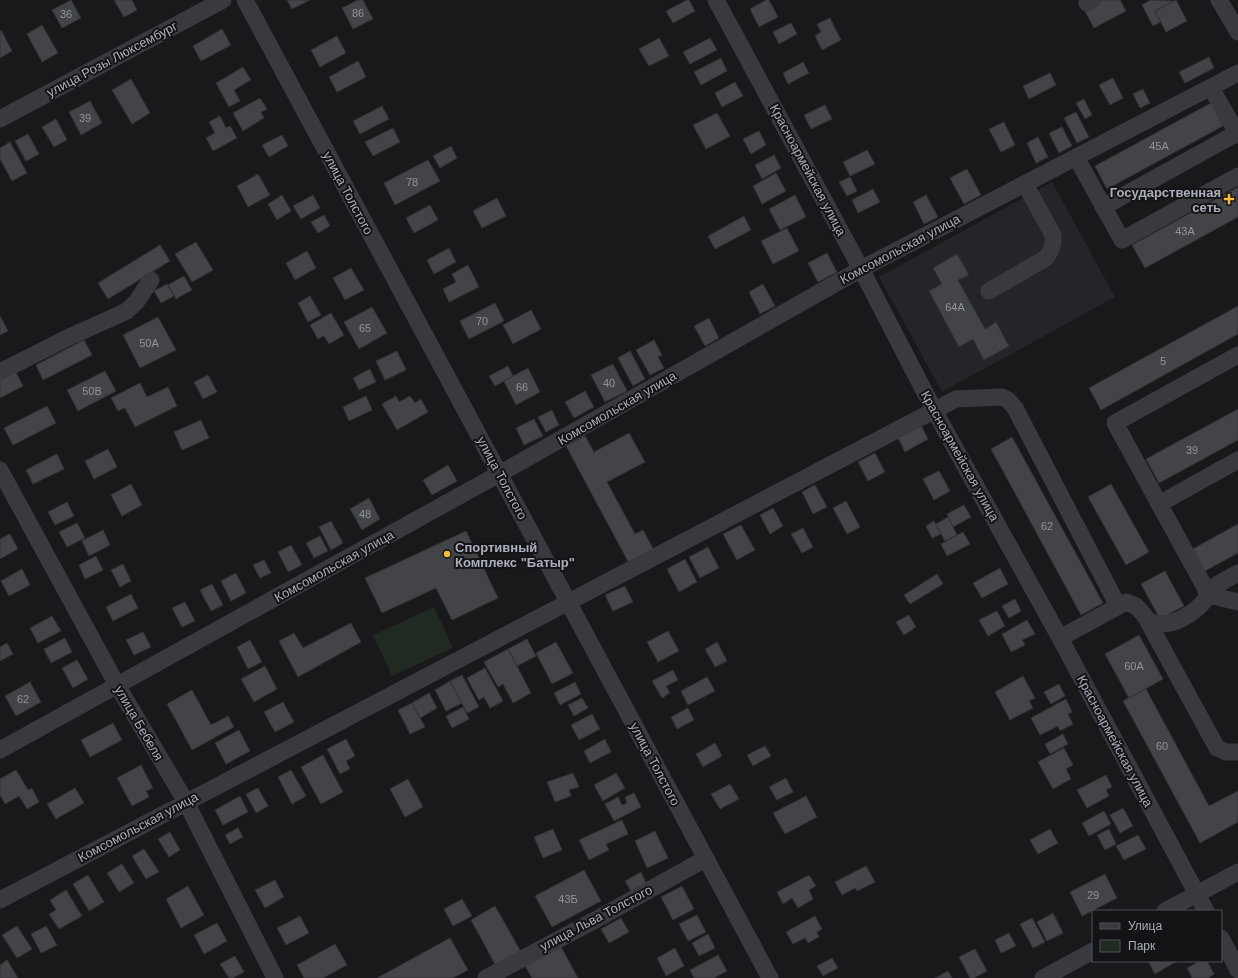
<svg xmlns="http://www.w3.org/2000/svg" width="1238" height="978" font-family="Arial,sans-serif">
  <rect width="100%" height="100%" fill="#19181b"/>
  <!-- built -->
  <path fill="#252428" d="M1052,182l63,115 -173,95 -63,-115z"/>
  <!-- green -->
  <path fill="#202922" d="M434,607l19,41 -61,28 -19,-41z"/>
  <!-- building -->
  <path fill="#434448" stroke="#333237" d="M71,0l10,18 -19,10 -10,-18z
    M114,0h18l5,10 -13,7z
    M287,0h23l-18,9z
    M358,0h5l10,19 -20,10 -11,-21z
    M687,0h2l6,11 -22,12 -7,-12z
    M766,0h3l9,17 -19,10 -9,-18z
    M1102,0h18l6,11 -32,17 -10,-19z
    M1150,0l24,1 -19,10 6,11 -8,4 -11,-21z
    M1176,0l11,21 -21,11 -11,-21z
    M830,18l11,22 -19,10 -7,-14 6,-4 -4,-8z
    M791,23l6,11 -18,10 -6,-12z
    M42,25l16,28 -16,9 -15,-28z
    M222,29l9,16 -30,16 -8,-15z
    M1,30l11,21 -12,7v-27z
    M337,36l9,17 -26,14 -9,-17z
    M659,38l10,18 -20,10 -10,-17z
    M710,38l7,12 -27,14 -7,-12z
    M1209,57l5,11 -29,15 -6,-11z
    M721,58l6,13 -26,14 -7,-13z
    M358,61l8,16 -29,15 -8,-15z
    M803,62l6,11 -21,11 -5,-11z
    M243,67l8,13 -17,10 6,11 -11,6 -13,-24z
    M1050,73l6,12 -27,14 -6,-13z
    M1113,78l10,20 -13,7 -11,-20z
    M131,79l19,34 -18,11 -20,-34z
    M735,82l8,14 -21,11 -7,-14z
    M1143,89l7,14 -10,5 -7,-14z
    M260,98l7,11 -6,3 3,6 -21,13 -10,-18z
    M1084,99l8,16 -7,4 -9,-16z
    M90,101l12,22 -21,12 -12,-23z
    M1211,103l12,23 -116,63 -12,-23z
    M825,105l7,14 -21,10 -7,-14z
    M382,106l7,13 -29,15 -7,-13z
    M1076,112l13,25 -12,6 -13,-25z
    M717,113l13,23 -24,13 -13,-24z
    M220,116l6,12 4,-2 7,12 -24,13 -7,-13 9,-5 -6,-11z
    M56,119l11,21 -13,7 -12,-20z
    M1004,122l11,23 -14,7 -12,-23z
    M1062,127l10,19 -13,7 -10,-20z
    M393,128l7,14 -27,14 -8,-14z
    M759,131l7,14 -15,9 -8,-15z
    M28,134l11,20 -13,7 -11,-20z
    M282,135l6,11 -19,11 -7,-12z
    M1038,137l10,20 -12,6 -9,-20z
    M10,142l17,31 -15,8 -12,-22v-11z
    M451,146l6,12 -17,10 -7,-12z
    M867,150l8,14 -25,12 -7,-14z
    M774,155l7,13 -19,11 -7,-14z
    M428,160l12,21 -45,24 -11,-22z
    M967,169l14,26 -17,9 -14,-26z
    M776,173l10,18 -24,13 -9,-18z
    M258,174l12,21 -22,12 -11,-21z
    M850,177l7,14 -10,5 -8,-14z
    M1238,187v30l-93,51 -13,-23z
    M873,189l7,13 -22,11 -6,-13z
    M282,195l9,16 -14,9 -9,-16z
    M313,195l7,13 -19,11 -8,-13z
    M795,195l11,22 -26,13 -11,-21z
    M926,195l12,22 -14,7 -11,-22z
    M497,198l9,18 -24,12 -9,-17z
    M430,205l8,15 -24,13 -8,-15z
    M324,215l6,11 -12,7 -7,-11z
    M744,216l7,14 -36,19 -7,-13z
    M787,228l12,23 -26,13 -12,-23z
    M196,242l17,28 -21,12 -17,-28z
    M160,245l10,16 -62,38 -10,-16z
    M449,248l7,14 -22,12 -7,-14z
    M307,251l9,17 -21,12 -9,-17z
    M827,253l10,19 -19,10 -10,-19z
    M957,254l12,21 -11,5 27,49 11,-7 13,24 -25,14 -11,-21 -14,8 -30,-56 13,-7 -9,-16z
    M468,265l11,22 -30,15 -6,-13 13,-7 -4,-8z
    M351,268l13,22 -19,10 -12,-22z
    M184,276l8,14 -16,9 -8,-14z
    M167,284l7,12 -13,7 -7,-12z
    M763,284l12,22 -15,8 -11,-22z
    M310,296l11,19 -13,7 -10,-19z
    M495,303l9,18 -35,18 -9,-18z
    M1238,306v28l-137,76 -12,-22z
    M372,307l15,26 -28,16 -15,-27z
    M531,310l10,19 -28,15 -10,-19z
    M331,313l13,22 -15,9 -5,-8 -6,3 -8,-14z
    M0,316l8,15 -8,4z
    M158,317l18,33 -36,18 -17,-33z
    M709,318l10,20 -14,8 -11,-20z
    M84,340l8,15 -49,25 -7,-15z
    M654,340l8,15 -4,2 6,11 -14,7 -14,-25z
    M397,351l9,19 -21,10 -9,-19z
    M630,351l15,28 -12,7 -15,-28z
    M613,364l14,27 -22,11 -14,-27z
    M508,366l5,10 -18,10 -6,-10z
    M528,368l12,24 -24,13 -12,-24z
    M14,369l9,17 -23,12v-21z
    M370,369l6,13 -17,8 -6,-12z
    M105,371l11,20 -38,20 -11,-21z
    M208,375l9,17 -14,7 -9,-17z
    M140,383l7,14 21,-10 9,19 -42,21 -10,-19 -7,3 -7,-13z
    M585,391l9,16 -20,11 -9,-16z
    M366,396l6,14 -23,11 -6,-14z
    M396,396l3,6 11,-6 5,7 6,-4 7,13 -31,18 -15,-26z
    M47,406l9,17 -43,22 -9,-17z
    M1238,409v31l-79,43 -13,-24z
    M552,410l7,15 -13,7 -8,-15z
    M534,419l9,17 -19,9 -8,-17z
    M201,420l8,18 -27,12 -8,-18z
    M921,425l7,14 -23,13 -7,-14z
    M629,433l16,29 -38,20 28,52 8,-4 12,22 -25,13 -64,-119 19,-10 9,16z
    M1012,437l91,166 -22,12 -90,-166z
    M108,449l9,18 -23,12 -9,-18z
    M875,453l10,19 -17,9 -10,-19z
    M57,454l7,15 -31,15 -7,-14z
    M448,465l9,16 -25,14 -9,-15z
    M939,471l11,20 -16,9 -11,-21z
    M131,484l11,21 -20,11 -11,-21z
    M1111,484l38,68 -23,13 -38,-68z
    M815,485l12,22 -14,7 -11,-22z
    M369,498l11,21 -18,11 -12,-21z
    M846,501l14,26 -13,7 -14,-26z
    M67,502l7,14 -19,9 -7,-13z
    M964,505l7,12 -18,10 -6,-13z
    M773,508l10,18 -13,8 -10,-19z
    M948,517l9,18 -12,6 -9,-17z
    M331,521l12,22 -12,7 -12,-23z
    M934,521l7,13 -9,4 -6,-12z
    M77,523l8,15 -18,9 -8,-15z
    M1238,524v29l-35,19 -12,-22z
    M741,525l14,25 -18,10 -14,-26z
    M803,528l10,19 -11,6 -11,-19z
    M103,530l7,15 -21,11 -7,-15z
    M466,531l32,67 -46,22 -16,-32 -54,25 -17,-35z
    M963,532l7,12 -23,12 -6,-12z
    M10,534l8,15 -18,10v-20z
    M320,536l8,15 -14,7 -8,-15z
    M291,545l11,20 -14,7 -10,-20z
    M708,547l11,21 -19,10 -11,-21z
    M96,556l7,14 -18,9 -6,-14z
    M685,559l12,23 -18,10 -12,-23z
    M264,560l7,13 -11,5 -7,-13z
    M123,564l8,17 -11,6 -9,-17z
    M1000,568l8,16 -26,14 -9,-15z
    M22,569l8,16 -21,11 -8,-15z
    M1165,571l19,35 -24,13 -19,-35z
    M236,573l10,20 -15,8 -10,-20z
    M937,574l6,10 -33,20 -6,-9z
    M212,584l11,21 -12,6 -11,-21z
    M625,586l8,16 -20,9 -8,-16z
    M131,594l7,14 -25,13 -7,-14z
    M1015,599l6,12 -12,7 -7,-12z
    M185,602l10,19 -13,6 -10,-19z
    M997,611l8,15 -17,10 -9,-16z
    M909,615l7,12 -12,8 -8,-13z
    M52,616l9,15 -23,12 -8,-15z
    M1027,620l8,14 -13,6 3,5 -14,7 -9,-18z
    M351,623l10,19 -63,35 -19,-36 15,-8 9,15z
    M668,631l11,20 -21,11 -11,-20z
    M143,632l8,15 -17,8 -8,-15z
    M1139,635l24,44 -34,19 -24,-44z
    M65,638l7,14 -21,11 -7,-14z
    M527,639l9,17 -19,10 -9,-17z
    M250,640l12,22 -14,7 -11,-22z
    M556,642l17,31 -21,11 -16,-31z
    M717,642l10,19 -12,6 -10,-18z
    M7,643l6,11 -13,7v-14z
    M508,649l23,44 -18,10 -10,-19 -5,3 -14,-25z
    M77,660l11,19 -15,9 -11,-20z
    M265,666l12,23 -23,13 -13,-23z
    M485,668l18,33 -13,7 -6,-11 -5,3 -12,-22z
    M673,670l5,10 -12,6 4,7 -8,5 -10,-17z
    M462,675l17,32 -12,6 -17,-32z
    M1023,676l12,22 -6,3 4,7 -23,12 -15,-28z
    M707,677l8,14 -27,14 -7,-14z
    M450,681l12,22 -16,8 -11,-21z
    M30,682l11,20 -25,14 -11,-20z
    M575,682l6,12 -21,11 -6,-12z
    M1059,684l6,12 -14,8 -7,-12z
    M1146,689l63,117 29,-15v31l-38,21 -77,-142z
    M192,690l19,35 17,-9 6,11 -42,23 -25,-46z
    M429,693l8,15 -17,10 -8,-15z
    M582,698l6,10 -14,8 -6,-11z
    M1066,699l6,13 -4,2 5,10 -13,7 -2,-5 -18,9 -9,-17z
    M283,702l11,20 -19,10 -11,-20z
    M412,703l13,24 -15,7 -12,-24z
    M463,707l6,12 -17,9 -6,-12z
    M688,708l6,12 -17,9 -6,-12z
    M592,714l8,15 -21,11 -8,-15z
    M113,723l9,17 -32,17 -9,-17z
    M239,730l11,21 -24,13 -11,-21z
    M1063,734l5,10 -18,10 -5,-10z
    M346,739l9,17 -9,5 4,8 -10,5 -13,-25z
    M605,739l6,13 -21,11 -6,-12z
    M715,743l7,13 -19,11 -7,-13z
    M765,746l6,10 -18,10 -6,-11z
    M1064,748l9,17 -7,4 5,10 -18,10 -15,-27z
    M323,755l20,37 -22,12 -20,-37z
    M141,765l12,23 -7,3 3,6 -17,9 -15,-28z
    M16,770l12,20 4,-2 7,14 -12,7 -8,-13 -14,8 -5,-9v-16z
    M291,770l15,26 -14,8 -14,-27z
    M573,773l6,14 -10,3 2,6 -16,6 -8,-20z
    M616,773l9,15 -22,13 -9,-16z
    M1106,775l6,12 -6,3 3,6 -22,12 -10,-18z
    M786,778l7,14 -16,8 -8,-13z
    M408,779l15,28 -18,10 -15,-28z
    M730,784l9,15 -19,10 -9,-15z
    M75,788l9,15 -28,16 -9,-15z
    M258,788l10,18 -12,7 -10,-19z
    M634,793l7,14 -27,14 -9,-17 13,-7 4,8 5,-2 -2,-6z
    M240,796l8,16 -25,13 -8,-15z
    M806,796l11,21 -32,17 -12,-21z
    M1123,808l10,18 -13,7 -10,-18z
    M1104,811l7,13 -22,12 -7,-13z
    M622,820l6,14 -22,10 3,6 -20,10 -10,-20z
    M238,828l5,9 -13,7 -5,-9z
    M553,829l9,21 -19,8 -9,-21z
    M1050,829l8,14 -20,11 -8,-14z
    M1109,829l7,15 -11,6 -8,-15z
    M655,831l13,27 -21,10 -12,-27z
    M170,832l10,18 -11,7 -11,-18z
    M1138,835l8,14 -22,11 -8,-14z
    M144,849l15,23 -13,7 -14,-23z
    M122,864l12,19 -15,9 -12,-19z
    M866,866l9,16 -18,9 -2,-3 -13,7 -7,-13z
    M584,870l17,31 -49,26 -17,-31z
    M641,872l5,11 -15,8 -6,-10z
    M1105,874l12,24 -35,18 -12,-24z
    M88,875l16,27 -15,9 -16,-27z
    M809,875l7,11 -7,4 4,9 -15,9 -6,-10 -9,6 -6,-12z
    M275,880l9,17 -19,11 -10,-18z
    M188,886l16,29 -23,13 -15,-29z
    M682,886l12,23 -21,11 -12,-23z
    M66,890l16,26 -23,13 -10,-15 7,-4 -6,-10z
    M462,899l10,17 -19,10 -9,-17z
    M495,906l26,46 -25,14 -25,-46z
    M1053,913l10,20 -16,8 -10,-19z
    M697,915l9,17 -18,9 -9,-17z
    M300,916l9,17 -23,12 -9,-17z
    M815,916l7,13 -5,3 2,5 -11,6 -3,-5 -12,6 -7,-12z
    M621,918l8,14 -20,11 -8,-14z
    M1032,918l13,24 -12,6 -13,-24z
    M217,923l10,18 -23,13 -10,-19z
    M17,926l15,23 -15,9 -15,-23z
    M46,926l11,19 -16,8 -10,-19z
    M1009,933l7,13 -15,7 -6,-13z
    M708,934l7,14 -16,8 -7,-13z
    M450,938l18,32 -15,8h-76z
    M335,944l12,21 -24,13h-19l-7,-13z
    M560,945l18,33h-46l-8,-14z
    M675,948l9,18 -18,10 -9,-18z
    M975,949l12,22 -13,7h-4l-11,-21z
    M718,955l9,16 -13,7h-20l-4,-8z
    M235,956l9,16 -11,6h-4l-9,-14z
    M832,958l6,10 -15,8 -6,-10z
    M7,960l11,18h-18v-13z
    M1148,961h29l-22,13z
    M1200,961h7l7,13 -6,4h-16l-5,-10z
    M948,971l4,7h-17z"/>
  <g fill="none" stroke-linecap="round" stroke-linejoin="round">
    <!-- minor -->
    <path stroke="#393a40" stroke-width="17" d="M245,0l525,978
      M716,0l145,269 73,141 126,228 146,273
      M1219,0l19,32
      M1087,3l5,-3
      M1211,88l26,45
      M0,119l223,-119
      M1076,157l46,83 116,-64
      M1103,207l134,-74 1,2
      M989,291l57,-33c6,-8 8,-14 7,-23l-28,-51
      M1238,355l-123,68 94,172 29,7
      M0,372l67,-34 60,-27 10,-10 14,-21
      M0,470l117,215 69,117 89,176
      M1159,504l79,-44
      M1206,591l32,-18
      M1146,618l71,130 9,4h12
      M1060,638l66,-36 10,4 13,15c22,10 48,-9 60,-26
      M0,750l499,-276 362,-205 377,-196
      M0,900l956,-501 46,-2 6,3 7,8 103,198
      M1165,911l73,-39
      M1221,938l17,32
      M486,978l111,-59 108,-60
      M1043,978l50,-27"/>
  </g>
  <!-- markers -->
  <g fill="#f4bb37" stroke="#141316" stroke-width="1.5">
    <path d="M1227 193h4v4h4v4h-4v4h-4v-4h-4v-4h4z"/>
    <circle cx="447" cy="554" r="4"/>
  </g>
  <g text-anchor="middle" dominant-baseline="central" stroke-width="4" stroke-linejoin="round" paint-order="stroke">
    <!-- number labels -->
    <g font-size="11" fill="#91949e">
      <text x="358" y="13">86</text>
      <text x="66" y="14">36</text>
      <text x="85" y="118">39</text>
      <text x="1159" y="146">45А</text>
      <text x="412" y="182">78</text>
      <text x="1185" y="231">43А</text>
      <text x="955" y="307">64А</text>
      <text x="482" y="321">70</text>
      <text x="365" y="328">65</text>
      <text x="149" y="343">50А</text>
      <text x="1163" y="361">5</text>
      <text x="609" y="383">40</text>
      <text x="522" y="387">66</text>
      <text x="92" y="391">50В</text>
      <text x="1192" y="450">39</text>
      <text x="365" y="514">48</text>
      <text x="1047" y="526">62</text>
      <text x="1134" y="666">60А</text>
      <text x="23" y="699">62</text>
      <text x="1162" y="746">60</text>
      <text x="1093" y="895">29</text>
      <text x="568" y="899">43Б</text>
    </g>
    <!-- street labels -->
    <g font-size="13" fill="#abafbb" stroke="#141316">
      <text transform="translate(112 59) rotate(-28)">улица Розы Люксембург</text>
      <text transform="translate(808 170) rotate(62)">Красноармейская улица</text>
      <text transform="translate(348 193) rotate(62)">улица Толстого</text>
      <text transform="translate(900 249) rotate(-28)">Комсомольская улица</text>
      <text transform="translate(617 408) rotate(-30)">Комсомольская улица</text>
      <text transform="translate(960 456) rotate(61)">Красноармейская улица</text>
      <text transform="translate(502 478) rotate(62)">улица Толстого</text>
      <text transform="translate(334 566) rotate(-29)">Комсомольская улица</text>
      <text transform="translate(139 723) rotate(60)">улица Бебеля</text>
      <text transform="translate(1115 741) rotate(62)">Красноармейская улица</text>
      <text transform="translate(655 764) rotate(62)">улица Толстого</text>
      <text transform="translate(138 827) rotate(-28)">Комсомольская улица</text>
      <text transform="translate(596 918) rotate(-28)">улица Льва Толстого</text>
    </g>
    <!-- poi labels -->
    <g font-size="13" font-weight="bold" fill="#abafbb" stroke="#141316" text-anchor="end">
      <text x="1221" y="192">Государственная<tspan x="1221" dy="15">сеть</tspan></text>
      <text x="455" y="547" text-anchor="start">Спортивный<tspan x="455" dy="15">Комплекс "Батыр"</tspan></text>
    </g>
  </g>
  <!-- legend -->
  <rect x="1092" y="910" width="130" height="52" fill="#141316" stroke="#505158"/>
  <rect x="1100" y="923" width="20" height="6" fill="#393a40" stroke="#505158"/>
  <text x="1128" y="930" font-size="12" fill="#abafbb">Улица</text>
  <rect x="1100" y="940" width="20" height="12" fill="#202922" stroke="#505158"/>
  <text x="1128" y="950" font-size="12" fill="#abafbb">Парк</text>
</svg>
